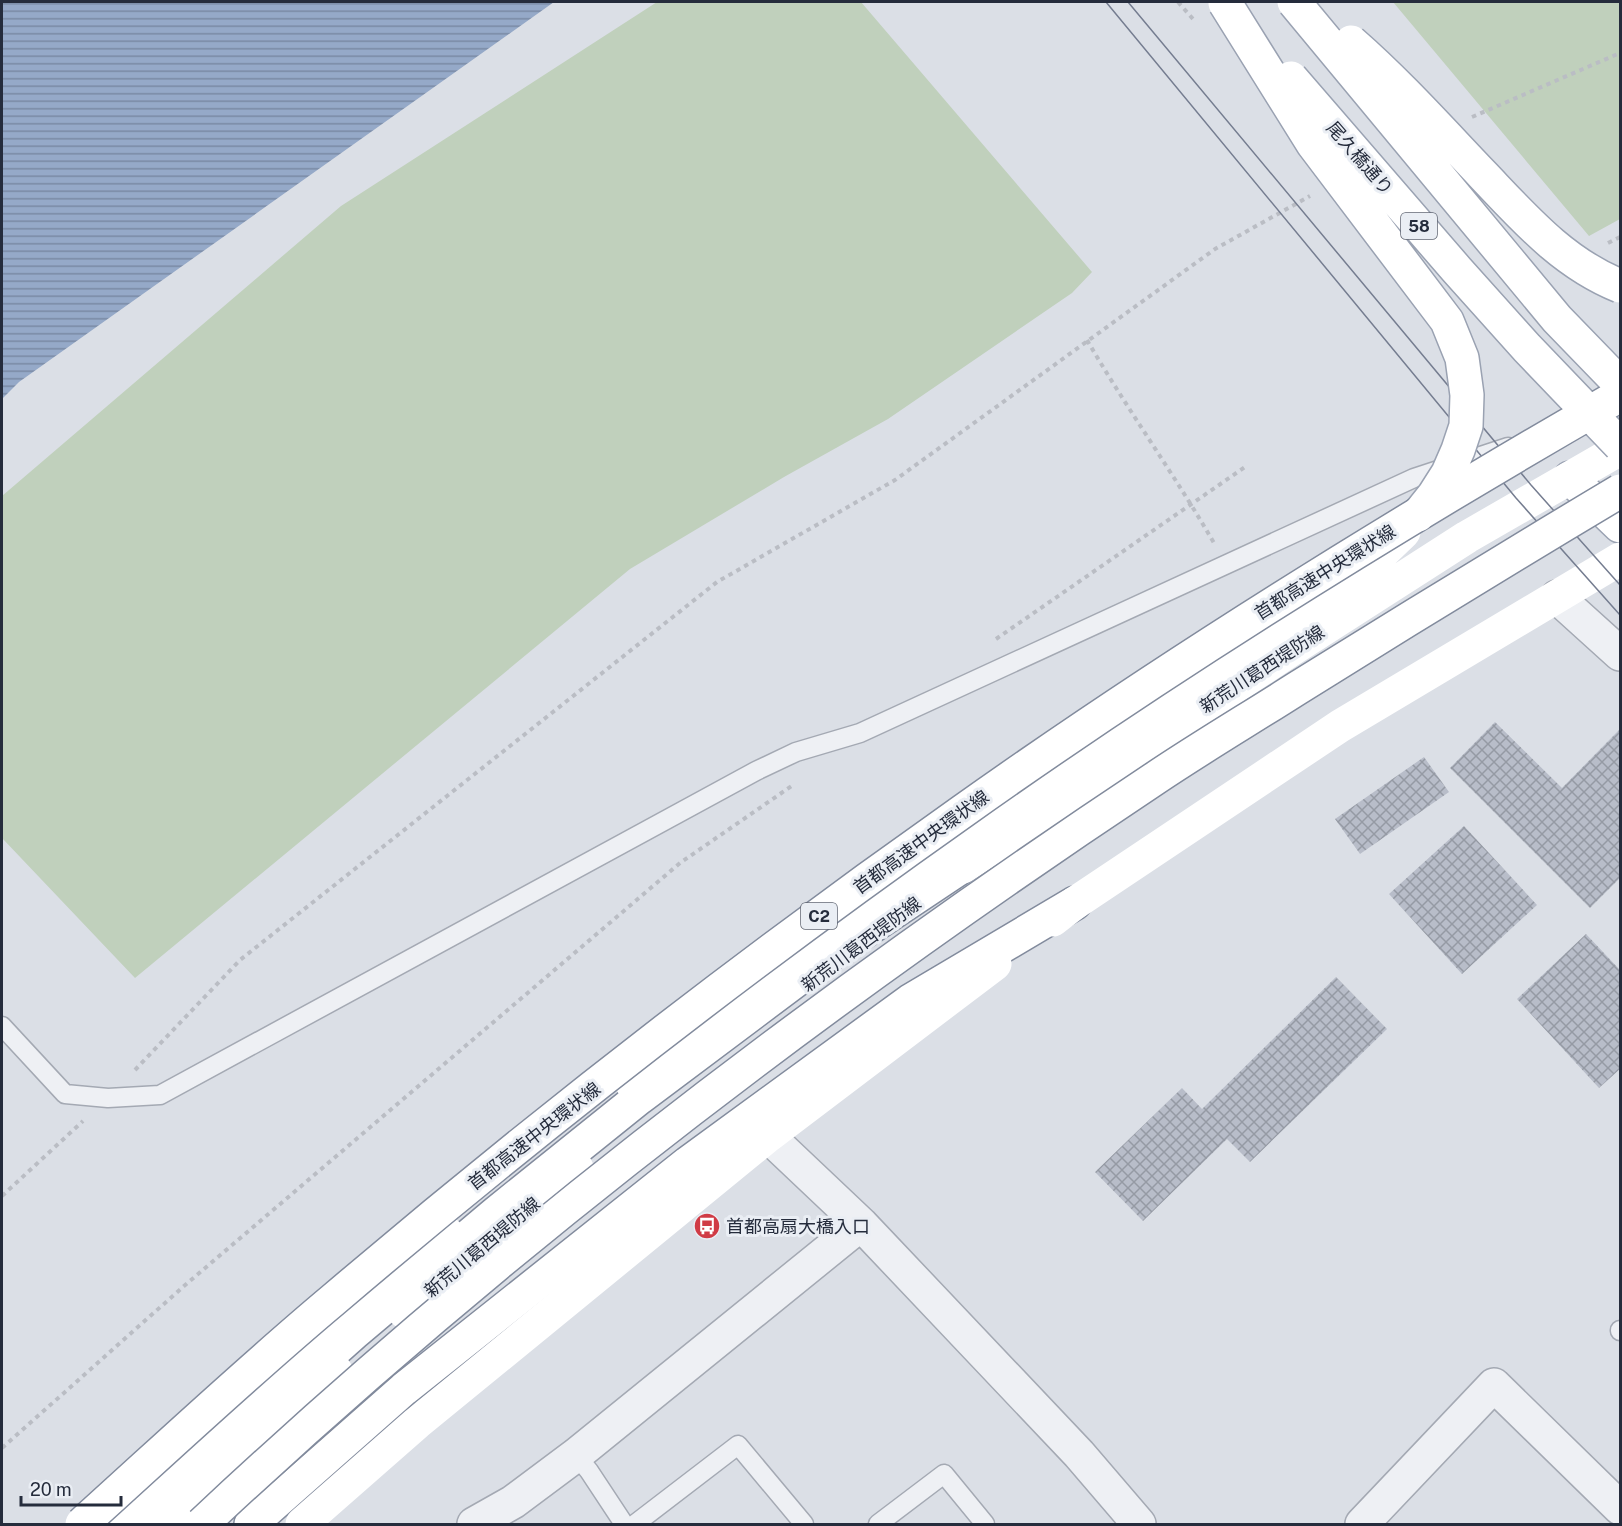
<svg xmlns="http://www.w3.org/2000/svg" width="1622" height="1526" font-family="'Public Sans','Noto Sans JP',sans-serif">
  <defs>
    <pattern id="water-rules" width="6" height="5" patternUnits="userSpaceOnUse" patternTransform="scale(1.5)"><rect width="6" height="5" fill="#95a9c8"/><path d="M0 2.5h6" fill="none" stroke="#798aa4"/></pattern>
    <pattern id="building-cross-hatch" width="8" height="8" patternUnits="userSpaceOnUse" patternTransform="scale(1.5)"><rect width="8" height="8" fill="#b8bdc9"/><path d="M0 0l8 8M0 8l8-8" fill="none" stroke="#959aa4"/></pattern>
  </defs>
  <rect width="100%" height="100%" fill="#dbdfe6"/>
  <!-- green -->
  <path fill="#c0d0bc" d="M657,2h204l231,270 -20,21 -184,126 -104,58 -154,92 -495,409 -133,-140v-342l339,-290z
    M1393,2h227v217l-31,17z"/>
  <!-- water -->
  <path fill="url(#water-rules)" d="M2,2h552l-535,380 -17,17z"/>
  <!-- building -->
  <path fill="url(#building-cross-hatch)" d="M1495,722l67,66 58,-59v149l-30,30 -140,-140z
    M1424,757l25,35 -89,62 -25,-35z
    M1464,826l73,79 -75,69 -73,-80z
    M1586,934l34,36v99l-21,19 -82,-89z
    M1336,977l51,52 -137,133 -23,-23 -84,82 -48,-49 87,-84 20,21z"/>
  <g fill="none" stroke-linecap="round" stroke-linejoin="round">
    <defs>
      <path id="lane" d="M2,1026l63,68 43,4 52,-3 596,-324 40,-19 64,-19 554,-255 94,-31
        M1620,1330v1
        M576,1455l13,16 35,53
        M635,1524l103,-79 66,79
        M878,1524l66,-50 41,50"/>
      <path id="street" d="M1557,597l63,57
        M768,1136l93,88 218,230 60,70
        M474,1524l39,-22 63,-47 285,-231
        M1362,1524l132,-139 126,123"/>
      <path id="primary" d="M1570,478l50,48"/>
      <path id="highway" d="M139,1524l215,-191 142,-120 143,-115 196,-147 150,-100
        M251,1524l153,-135 284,-226 222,-162 165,-98"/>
    </defs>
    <!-- lane casing -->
    <use href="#lane" stroke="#a4a9b3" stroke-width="21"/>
    <!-- street casing -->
    <use href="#street" stroke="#a4a9b3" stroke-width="36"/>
    <!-- primary casing -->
    <use href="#primary" stroke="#9aa2b2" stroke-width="36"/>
    <!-- highway casing -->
    <use href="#highway" stroke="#828b9d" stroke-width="36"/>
    <!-- path -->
    <path stroke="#babdc4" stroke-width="4" stroke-dasharray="4.5 4.5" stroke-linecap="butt" d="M1472,117l148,-64
      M1608,243l12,-6
      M1087,340c40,69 87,134 127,203
      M996,639l249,-172
      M135,1070l105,-110 477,-378 178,-102 320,-231 95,-53
      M2,1196l81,-75
      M2,1448l182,-162 496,-423 113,-78"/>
    <!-- lane -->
    <use href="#lane" stroke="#eef0f4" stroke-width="18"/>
    <!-- street -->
    <use href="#street" stroke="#eef0f4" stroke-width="33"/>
    <!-- secondary -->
    <path stroke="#fff" stroke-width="33" d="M963,867l328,-217 176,-113 153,-88
      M1053,920l22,-17 265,-177 280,-167
      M632,1084l193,-150 154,-108 353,-234 46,-35 26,-25
      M404,1312l173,-144
      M114,1524l232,-207 101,-84
      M166,1524l170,-153
      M302,1524l115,-101 351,-287 227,-172"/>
    <!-- primary -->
    <use href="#primary" stroke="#fff" stroke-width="33"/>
    <!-- highway -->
    <use href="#highway" stroke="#fff" stroke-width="33"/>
    <!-- tram -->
    <path stroke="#757d90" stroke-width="1.5" d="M1106,2l410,496 104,117
      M1128,2l403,483 89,100"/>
    <defs>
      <path id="primary-bridge" d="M1294,2l263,317 63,65
        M1225,3l88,141 134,177 15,37 5,37 -1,31 -8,24 -10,23 -14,22 -16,20
        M1351,42c47,41 89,88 132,133 42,44 80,88 137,111
        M1291,78l166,192 70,78 93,97"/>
      <path id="highway-bridge" d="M82,1524c83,-75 165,-152 251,-224 202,-172 413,-336 630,-489 211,-150 433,-287 657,-416
        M202,1524c294,-276 616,-522 952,-745 46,-31 95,-60 142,-90 107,-67 215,-133 324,-198"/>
    </defs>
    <!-- primary-bridge casing -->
    <use href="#primary-bridge" stroke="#9aa2b2" stroke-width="36" stroke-linecap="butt"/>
    <!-- highway-bridge casing -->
    <use href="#highway-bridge" stroke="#828b9d" stroke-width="36" stroke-linecap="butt"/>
    <!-- path-bridge -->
    <path stroke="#babdc4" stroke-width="4" stroke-dasharray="4.5 4.5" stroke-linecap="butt" d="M1178,2l15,17"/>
    <!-- primary-bridge -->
    <use href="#primary-bridge" stroke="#fff" stroke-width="33"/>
    <!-- highway-bridge -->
    <use href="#highway-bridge" stroke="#fff" stroke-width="33"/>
  </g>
  <!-- icons -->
  <defs>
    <symbol id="bus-disc" viewBox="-11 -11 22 22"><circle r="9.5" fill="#d03b45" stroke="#eaeef4"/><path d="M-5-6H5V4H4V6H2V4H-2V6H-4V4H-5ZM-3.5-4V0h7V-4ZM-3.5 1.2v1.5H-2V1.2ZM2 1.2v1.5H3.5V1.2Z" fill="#fff"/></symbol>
  </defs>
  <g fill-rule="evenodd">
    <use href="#bus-disc" x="692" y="1211" width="30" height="30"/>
  </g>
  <g text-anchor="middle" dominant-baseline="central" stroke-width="6" stroke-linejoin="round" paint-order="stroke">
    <!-- shield labels -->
    <g fill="#eaeef4" stroke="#606673" stroke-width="1.5">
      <rect x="1401" y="213" width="36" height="26" rx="4.5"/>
      <rect x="801" y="903" width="36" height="26" rx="4.5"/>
    </g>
    <g font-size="16" font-weight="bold" fill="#252c3c">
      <text x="1419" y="226">58</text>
      <text x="819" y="916">C2</text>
    </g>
    <!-- street labels -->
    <g font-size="18" fill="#252c3c" stroke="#eaeef4">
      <text transform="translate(1360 158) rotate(49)">尾久橋通り</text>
      <text transform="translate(1325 572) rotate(-32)">首都高速中央環状線</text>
      <text transform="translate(1262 669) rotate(-33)">新荒川葛西堤防線</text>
      <text transform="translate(921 842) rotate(-36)">首都高速中央環状線</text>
      <text transform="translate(861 944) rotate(-37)">新荒川葛西堤防線</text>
      <text transform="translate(534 1136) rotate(-38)">首都高速中央環状線</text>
      <text transform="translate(482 1247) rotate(-40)">新荒川葛西堤防線</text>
    </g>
    <!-- poi labels -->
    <g font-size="18" fill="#252c3c" stroke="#eaeef4" text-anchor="start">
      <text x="726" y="1226">首都高扇大橋入口</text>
    </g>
  </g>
  <!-- border -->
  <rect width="1622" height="1526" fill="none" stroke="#252c3c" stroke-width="6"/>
  <!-- scale -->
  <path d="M21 1496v9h100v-9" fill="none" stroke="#252c3c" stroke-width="3"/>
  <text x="30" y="1496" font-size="18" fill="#252c3c" stroke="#eaeef4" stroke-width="4.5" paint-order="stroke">20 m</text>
</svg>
